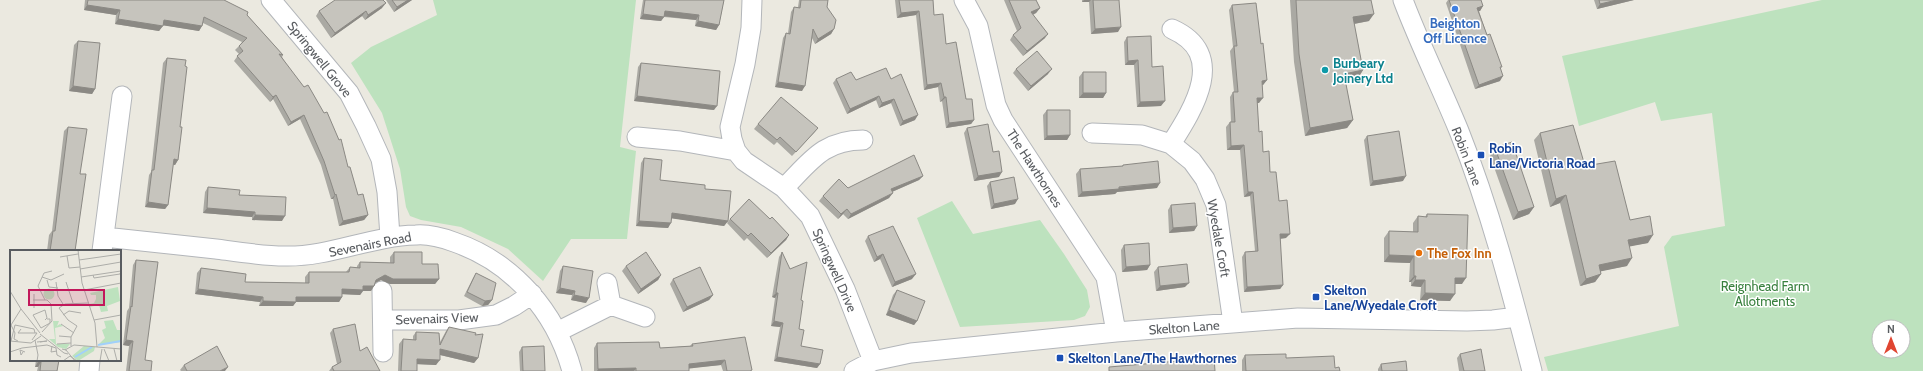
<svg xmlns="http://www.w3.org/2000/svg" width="1923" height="371" font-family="Cabin,sans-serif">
  <rect width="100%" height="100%" fill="#ebe9e0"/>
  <!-- green -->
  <path fill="#bde2be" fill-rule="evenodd" d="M433,0h203l-16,147 16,4 -9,88h-56l-28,42 -35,-32 -47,-22 -40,-7 -11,-4 -4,-9 -6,-38 -18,-56 -31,-50 20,-16 66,-32z
    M1822,0h101v371h-375l-4,-14 135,-31 -15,-79 8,-11 53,-10 -13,-113 -51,8 -6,-19 -76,24 -17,-70zM1879,327h24v24h-24z
    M952,201l21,33 67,-14 24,34 23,36 3,17 -5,9 -11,4 -114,7 -43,-109z"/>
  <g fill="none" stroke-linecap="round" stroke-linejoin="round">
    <defs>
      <path id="minor" d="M271,0l78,93 17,33 15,33 6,33 3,45
        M752,0l-1,28 -6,36 -15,63 2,12 4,12 8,10 40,27 26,28 35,73 28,72
        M964,0l14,26 18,79 7,15 103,157 10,55
        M1403,0c17,45 38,87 56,131 31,78 52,159 73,240
        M1092,133l50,2 29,9 21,17 13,18 11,26 17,118
        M637,137l43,4 56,10
        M1171,144c23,-36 57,-90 1,-115
        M784,188c26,-26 39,-48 79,-48
        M104,237c37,4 74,8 112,12 22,3 46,7 69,7 45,1 86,-20 131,-21 12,-1 27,3 38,7 59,20 102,70 118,129
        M102,251l20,-155
        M607,283l4,22
        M382,291l1,61
        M383,320h76l37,-5 18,-9 18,-12
        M557,332l54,-27 34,12
        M89,371l1,-11
        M854,371l19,-10 38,-8 205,-21 182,-14 169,3 26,-1 24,-3"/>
    </defs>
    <!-- minor casing -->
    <use href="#minor" stroke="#b3b6ba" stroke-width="21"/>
    <!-- minor -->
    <use href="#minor" stroke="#fff" stroke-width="19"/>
  </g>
  <!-- wall -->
  <path fill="#aaa9a3" d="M85,0h139l23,15 36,40 -1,2 66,110 10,28 10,20 -4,5 -25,6 -6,-27h-2l-10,-34 -21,-46 -12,7 -15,-27 -3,3 -36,-41 5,-7 -4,-4 4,-4 3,-4 -39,-19 -1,3 -3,5 -36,-6 -4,6 -44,-7 1,-9 -32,-5z
    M386,0h26l-18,12z
    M643,0h81l-5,25 -3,5 -21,-4 1,-6 -32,-3 -3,4 -21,-2z
    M799,0h29l-1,7 7,22 -3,5 -16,10 -3,-6 -10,53 -27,-4 8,-49 3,-5h2l3,-21 3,-5h4z
    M895,0h38l1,15 40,105 -3,4 -25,4 -4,-27 -2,1 -2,-15 -14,3 -8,-75 -19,3z
    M1004,0h32l4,8 -4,5 -3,2 12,23 -22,18 -13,-16 3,-5 4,-4z
    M1082,0h37l-1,32 -27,2 -2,-32h-7z
    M1290,0h81l-2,21 -15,3 9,46 -5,8 -13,2 8,40 -6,8 -42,8 -11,-74z
    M1448,0l35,6 -3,5h-1l8,24 13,46 -25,8 -29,-86z
    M1594,0h40l-37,9z
    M1232,5l29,39 6,36 -4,5h-1l-3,18h-2l2,29 4,20 7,20 9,29 7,37 -6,1 3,46 -3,4 -36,3 -2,-35 3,-5 10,-1 -5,-55 -6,1 -4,-47h-13l-1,-23 4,-5h1l-1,-25 3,-5h1l-4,-41 3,-4 -4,-37z
    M382,8l-17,12 -3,-4 -31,22 -15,-22 3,-5z
    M1127,37l25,30 9,39 -24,1 -3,-42h-9l-1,-23z
    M78,41l17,48 -3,5 -23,-3 5,-46z
    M167,58l13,69 -2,33 -3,5 -2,-1 -5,41 -3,4 -20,-2 4,-32 2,-3 12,-109z
    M641,63l73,47 -80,-9 4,-34z
    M1016,69l32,5 -20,17 -15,-18z
    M1083,72l23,21 -3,5h-24v-21z
    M836,79l20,1 35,-1 24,41 -15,6 -9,-23 -12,5 -3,-8 -29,14 -14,-31z
    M1047,110l23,25 -3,5h-23l-1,-25z
    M758,124l60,4 -4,5 -22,23 -15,-14 -3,3 -20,-16z
    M68,127l12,47 -5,77h-28l2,-16 3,-4 12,-100z
    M967,128l26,24 6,25 -25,4 -10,-48z
    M1540,133l45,33 45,54 18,23 -19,3 -2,20 -27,5 1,3 -6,8 -15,4 -20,-83 -10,4 -16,-67z
    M1367,136l36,45 -33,5 -6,-46z
    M1495,148l39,59 -5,7 -16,6 -23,-64z
    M644,158l16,22 45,9 23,32 -4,5 -52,-8 -4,10 -32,-2 5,-63z
    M1123,165l34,23 -40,4 -2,2 -37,3 -2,-23 4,-5 42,-3z
    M923,176l-4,4 -27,12 -3,6 -41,21 -5,-5 -5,5 -19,-18 4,-5 25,-8z
    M990,182l25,22 -24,5 -4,-23z
    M208,187l31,8 43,26 -30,-1v-3l-49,-4 2,-21z
    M1171,205l26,21 -3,5 -25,2 -1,-23z
    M1427,214l35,70h-7l-5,17 -30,-1 1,-13 -10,-1v-4h-2l1,-19 -26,-1v-24l5,-7 24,1v-9l5,-7 7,1z
    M730,219h40l19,16 -3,5 -19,18 -20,-20 -3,3 -17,-18z
    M868,236l44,43 -20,8 -12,-28 -6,3 -9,-21z
    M1124,245l26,20 -3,5 -25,2 -1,-22z
    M394,252l28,12 17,15 -4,5h-45l-9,-4 -6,3 -4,8h-8l-3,4 -18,-1v3l-3,5h-43l-3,4h-34l1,-4 -65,-8 2,-21 4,-5 44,14 60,1v-6l4,-5h37l4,-5 7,1v-2l3,-4 30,1v-6z
    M782,252l19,48 -2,29 2,17 19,18 -3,4 -43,-7 6,-34 -9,-1 4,-28 -3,-1 7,-40z
    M136,260l9,100 6,11h-25l3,-25 -6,-1 4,-34 2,-3 4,-43z
    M563,266l23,37 -15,-3 1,-5 -16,-2 4,-22z
    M626,266l35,9 -3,5 -20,14 -16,-23z
    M1158,267l27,20 -29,4 -2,-19z
    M476,273l16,27 -4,5 -6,1 -18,-10 9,-18z
    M673,279l40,16 -4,5 -26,12 -13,-28z
    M897,290l20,31 -3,4 -28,-10 7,-20z
    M449,327l26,8 3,23 -4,5 -34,-8 -4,10 -19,-1v7h-19l1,-27 4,-5 10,1v-4l3,-4 23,12 7,-13z
    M333,329l27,22 20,20h-51l3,-4 5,-3 -7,-31z
    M597,343l63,5 30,-2 2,-2 60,27h-29l-2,-6 -32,3v3h-95v-23z
    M522,347l23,24h-25l-1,-19z
    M1460,354l25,17h-26l-2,-13z
    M1245,355l41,3 49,10 5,3h-98v-11z
    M36,360h23l-2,11h-20l1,-4h-3z
    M1381,364l26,7h-29v-2z
    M184,365l41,6h-44l-1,-1z"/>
  <!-- shaded-wall -->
  <path fill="#8b8984" d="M408,0h4l-18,12 3,-5z
    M1084,0h7l-2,2h-7z
    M1617,0h17l-37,9 3,-5z
    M386,3l-4,5 -17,12 3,-5z
    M87,5l33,5 -4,5 -32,-5z
    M1483,6l-3,5 -6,1 3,-4z
    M1040,8l-4,5 -9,4 4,-5z
    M366,11l-4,5 -31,22 4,-5z
    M665,11l34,4 -3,5 -34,-4z
    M919,11l-3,4 -19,3 4,-5z
    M643,14l21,3 -3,4 -21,-2z
    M1374,14l-5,7 -21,4 5,-8z
    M118,19l45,7 -4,5 -44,-7z
    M164,20l38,6 -3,5 -38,-6z
    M698,21l21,4 -3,5 -21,-4z
    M1121,27l-3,5 -27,2 4,-5z
    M834,29l-3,5 -16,10 3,-5z
    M1048,34l-3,4 -22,18 4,-5z
    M1138,60l-4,5h-9l3,-4z
    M1052,69l-4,5 -20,17 3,-5z
    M1363,70l-5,8 -20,4 6,-8z
    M1503,76l-3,5 -25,8 4,-4z
    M1267,80l-4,5h-5l4,-4z
    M778,82l27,4 -3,5 -27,-4z
    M941,83l-3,4 -14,3 3,-5z
    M73,86l22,3 -3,5 -23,-3z
    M1083,93h23l-3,5h-24z
    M276,95l-3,4 -3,3 3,-5z
    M637,96l80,10 -3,4 -80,-9z
    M879,96l-3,4 -29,14 3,-5z
    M944,97h2l-4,4 -2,1z
    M1257,98h6l-4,5h-5z
    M894,99l-3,4 -12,5 3,-5z
    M1165,101l-4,5 -24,1 3,-5z
    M304,115l-4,4 -12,7 3,-4z
    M918,115l-3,5 -15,6 3,-5z
    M974,120l-3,4 -25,4 3,-5z
    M1353,120l-6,8 -42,8 5,-8z
    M1070,135l-3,5h-23l3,-4z
    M1244,145l-4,5h-13l4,-4z
    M174,159l4,1 -3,5 -5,-1z
    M1002,172l-3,5 -25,4 4,-5z
    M923,176l-4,4 -32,14 4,-5z
    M1406,176l-3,5 -33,5 3,-5z
    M1160,183l-3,5 -40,4 -2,2 -37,3 4,-5z
    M1248,192h5l-3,4 -6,1z
    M893,193l-4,5 -41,21 3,-5z
    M336,194l-3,5h-2z
    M1566,195l-6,8 -10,4 6,-8z
    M1018,199l-3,5 -24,5 3,-5z
    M148,202l20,3 -3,4 -20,-2z
    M1534,207l-5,7 -16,6 5,-8z
    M207,208l48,4 -3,5 -49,-4z
    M847,209l-4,5 -5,5 3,-5z
    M672,213l56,8 -4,5 -55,-8z
    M255,215l30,1 -3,5 -30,-1z
    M368,215l-4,5 -25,6 4,-5z
    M639,221l32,2 -3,5 -32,-2z
    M1197,226l-3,5 -25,2 4,-5z
    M1280,234h10l-4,4 -10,1z
    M789,235l-3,5 -19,18 4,-5z
    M1653,235l-5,8 -26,5 6,-8z
    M883,254l-3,5 -6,3 3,-5z
    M1389,255l25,1 -4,7 -26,-1z
    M1632,258l-5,8 -34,7 6,-8z
    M1150,265l-3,5 -25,2 4,-5z
    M916,274l-4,5 -20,8 3,-5z
    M1601,274l-6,8 -15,4 6,-7z
    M385,275l54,4 -4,5h-45l-9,-4 -8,4 3,-4z
    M661,275l-3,5 -20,14 3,-5z
    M1414,276h2l-5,6h-2z
    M1455,278h11l-4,6h-11z
    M1415,280h10l-4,7 -10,-1z
    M1189,283l-4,4 -29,4 4,-5z
    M1283,285l-3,4 -36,3 3,-5z
    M363,286h11l-3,5h-8l-3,4 -21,-1 3,-5z
    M560,288l15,3 -3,4 -16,-2z
    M198,289l65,8 -3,5 -65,-8z
    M776,293h2l-3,5 -3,-1z
    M1425,293l30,1 -5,7 -30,-1z
    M574,295l15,3 -3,5 -15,-3z
    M713,295l-4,5 -26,12 4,-5z
    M296,297h46l-3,5h-43l-3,4h-34l4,-5z
    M492,300l-4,5 -6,1 3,-5z
    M889,310l28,11 -3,4 -28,-10z
    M774,321l9,2 -3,4 -9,-1z
    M126,340l7,1 -4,5 -6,-1z
    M440,349l38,9 -4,5 -38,-9z
    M777,357l43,7 -3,4 -43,-7z
    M417,359l23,1 -4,5 -22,-1z
    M725,360l-4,5 -36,4 4,-5z
    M38,362h3l-3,5h-3z
    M228,367l-3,4h-5z
    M636,368l-2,3h-37l1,-2z"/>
  <!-- building -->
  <path fill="#c6c4bd" stroke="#8b8984" d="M88,0h136l24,12 -1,3 36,40 -4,-1 25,33 4,-2 16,28 3,-1 12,28 2,-1 7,28h2l8,28 5,-1 5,21 -25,6 -7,-27 -1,1 -11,-34 -20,-46 -13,7 -15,-27 -3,2 -36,-41 6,-5 -4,-5 8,-8 -43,-21 -2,9 -38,-6 -1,6 -45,-7 2,-9 -33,-5z
    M335,0h48l3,3 -18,12 -2,-4 -31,22 -16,-22z
    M392,0h16l-11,7z
    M645,0h79l-5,25 -21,-4 1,-6 -34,-4 -1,6 -21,-3z
    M801,0h27l-1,7 9,13 -2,9 -16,10 -5,-10 -8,57 -27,-4 8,-49 4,1 4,-27 6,1z
    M899,0h34l1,15 9,-1 3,30 10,-2 10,57h6l2,21 -25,3 -3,-26h-2l-3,-14 -14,2 -8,-74 -18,2z
    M1009,0h27l4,8 -9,4 17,22 -21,17 -14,-16 8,-7z
    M1093,0h26l2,27 -26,2z
    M1296,0h75l3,14 -21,3 10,53 -19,4 9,46 -43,8 -11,-74z
    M1449,0h32l2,6 -6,2 10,27 3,-1 12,33h-2l3,9 -24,9z
    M1599,0h18l-17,4z
    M1256,3l5,41 2,-1 4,37 -5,1 1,17h-6l2,34 3,-1 1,21 6,-1 1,21h6l3,29 8,-1 3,34h-10l3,51 -36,2 -2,-35 13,-1 -5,-59h-5l-4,-47 -13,1 -1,-24h5l-2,-30h5l-4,-46h3l-5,-41z
    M1151,36l1,31 11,-1 2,35 -25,1 -2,-42 -10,1 -1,-24z
    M78,41l22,2 -5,46 -22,-3z
    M1037,51l15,18 -21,17 -15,-17z
    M167,58l19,2 -1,6 2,1 -7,60h2l-4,33 -4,-1 -6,46 -20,-3 4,-32h2z
    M641,63l79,8 -3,35 -80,-10z
    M886,68l5,11 10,-5 17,41 -15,6 -9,-22 -12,4 -3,-7 -29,13 -14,-30 15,-7 5,8z
    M1083,72h23v21h-23z
    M781,97l37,31 -22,24 -16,-15 -3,3 -19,-16z
    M1047,110h23v25l-23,1z
    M988,124l5,28 6,-1 3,21 -24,4 -11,-48z
    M1573,125l12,41 30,-5 15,59 20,-4 3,19 -25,5 4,18 -33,7 2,9 -15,5 -20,-84 -10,4 -16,-66z
    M68,127l19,2 -7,45h6l-11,77h-25l3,-20h2z
    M1399,131l7,45 -33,5 -6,-45z
    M1512,142l22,65 -16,5 -23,-64z
    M914,155l9,21 -32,13 2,4 -42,21 -4,-5 -6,5 -18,-18 16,-17 9,9z
    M644,158l18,2 -2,20 45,5v4l26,2 -3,30 -56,-8 -1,10 -32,-2z
    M1158,161l2,22 -41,4v2l-37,3 -2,-23 43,-3v-1z
    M1014,177l4,22 -24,5 -4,-22z
    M208,187l32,3 -1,5 47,2 -1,19 -30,-1v-3l-48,-4z
    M749,199l21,20 2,-2 17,18 -18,18 -20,-20 -3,3 -18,-17z
    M1195,203l2,23 -24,2 -2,-23z
    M1427,214l41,1 -2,63h-11v16l-30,-1v-13h-10l1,-4h-2v-20l-25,-1v-24l29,1v-16l9,1z
    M893,226l23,48 -21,8 -12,-28 -6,3 -9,-21z
    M1149,243l1,22 -24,2 -2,-22z
    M394,252h28v12h16l1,15h-46l-8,-4 -9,5 -2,6h-11v4l-21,-1v8h-46v5l-33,-1v-4l-65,-8 3,-21 45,6 -1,8 64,1v-11h40l1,-5 10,1v-6l34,1z
    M646,252l15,23 -20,14 -15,-23z
    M782,252l8,17 17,-7 -6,38 2,1 -4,28 5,1 -3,16 22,4 -3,14 -43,-7 6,-34 -9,-2 4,-28h-2z
    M136,260l22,2 -13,98 7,1 -1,10h-22l4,-30 -7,-1 5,-34 1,1z
    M1187,264l2,19 -29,3 -2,-19z
    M563,266l30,5 -4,27 -15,-3 1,-4 -15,-3z
    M700,267l13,28 -26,12 -14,-28z
    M476,273l20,10 -4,17 -7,1 -18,-9z
    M897,290l28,11 -8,20 -28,-11z
    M355,324l5,27 7,-4 13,24h-46l-2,-4 9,-5 -8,-33z
    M449,327l27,6 -1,2 8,-1 -5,24 -38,-9v11l-23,-1v12h-16l2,-32 13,1v-8l23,1 1,12z
    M745,337l7,33 -2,1h-23l-2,-11 -36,4v7h-53v-3l-38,1 -1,-26 62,-1 1,6 33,-2 -1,-2z
    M217,346l11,21 -8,4h-33l-3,-6z
    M544,346l1,25h-22l-1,-24z
    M1481,349l4,22h-21l-4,-17z
    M1286,354v4l48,-2 1,12 4,-1 1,4h-94l-1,-16z
    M1214,358l1,13h-106v-4z
    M39,360h20l-2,11h-17l1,-9h-3z
    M1406,361l1,10h-25l-1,-7z"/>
  <!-- markers -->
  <circle fill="#3f7fe0" stroke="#fff" stroke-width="1.5" cx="1455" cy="9" r="4"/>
  <circle fill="#0f9aa8" stroke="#fff" stroke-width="1.5" cx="1325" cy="70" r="4"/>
  <g fill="#1a4fb4" stroke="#fff" stroke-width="1.5">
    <rect x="1477" y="151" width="8" height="8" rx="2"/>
    <rect x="1312" y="293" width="8" height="8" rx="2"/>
    <rect x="1056" y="354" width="8" height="8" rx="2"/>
  </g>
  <circle fill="#e8710a" stroke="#fff" stroke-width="1.5" cx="1419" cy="253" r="4"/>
  <g text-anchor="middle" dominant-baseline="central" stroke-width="3" stroke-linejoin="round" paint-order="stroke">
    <!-- shop labels -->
    <g font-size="13" font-weight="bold" fill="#366cbe" stroke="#fff">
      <text x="1455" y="23">Beighton<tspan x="1455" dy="15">Off Licence</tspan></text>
    </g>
    <!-- street labels -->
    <g font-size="13" fill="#595c60" stroke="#fff">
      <text transform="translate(320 59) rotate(51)">Springwell Grove</text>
      <text transform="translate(1467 156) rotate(69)">Robin Lane</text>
      <text transform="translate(1035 168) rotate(57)">The Hawthornes</text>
      <text transform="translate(1219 238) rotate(80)">Wyedale Croft</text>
      <text transform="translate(370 244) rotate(-11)">Sevenairs Road</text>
      <text transform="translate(835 270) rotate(66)">Springwell Drive</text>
      <text transform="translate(437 318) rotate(-2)">Sevenairs View</text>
      <text transform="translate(1184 327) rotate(-4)">Skelton Lane</text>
    </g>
    <!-- culture labels -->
    <g font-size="13" font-weight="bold" fill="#0d838f" stroke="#fff" text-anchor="start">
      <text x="1333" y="63">Burbeary<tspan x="1333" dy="15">Joinery Ltd</tspan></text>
    </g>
    <!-- transit labels -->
    <g font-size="13" font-weight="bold" fill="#164399" stroke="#fff" text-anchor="start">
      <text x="1489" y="148">Robin<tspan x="1489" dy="15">Lane/Victoria Road</tspan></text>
      <text x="1324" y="290">Skelton<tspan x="1324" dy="15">Lane/Wyedale Croft</tspan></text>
      <text x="1068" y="358">Skelton Lane/The Hawthornes</text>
    </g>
    <!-- food labels -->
    <g font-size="13" font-weight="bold" fill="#c56008" stroke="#fff" text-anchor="start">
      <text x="1427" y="253">The Fox Inn</text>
    </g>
    <!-- park labels -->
    <g font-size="13" fill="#38803e" stroke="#fff">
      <text x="1765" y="286">Reignhead Farm<tspan x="1765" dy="15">Allotments</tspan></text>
    </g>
  </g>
  <!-- overview -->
  <g transform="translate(10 250)">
    <rect width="111" height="111" fill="#ebe9e0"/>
    <path d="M108,37l2,14 -13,5 1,5 -7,1 -2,-7 -9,2 -1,-3 5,-1 2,-4v-4h-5l-1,-2zM33.5 44a5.5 5.5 0 1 1 11 0a5.5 5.5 0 1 1-11 0ZM103,70l4,10h4v12l-23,3 7,-7 -3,-8 4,-2 -2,-7zM43,71h6l-2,5 3,-2 3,2 -8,2 1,16h14l-4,5 -8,-2 -9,-8h6zM74,96l11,1 -1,4 -16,10 -6,-5z" fill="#bde2be"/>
    <path fill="none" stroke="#a1d0fb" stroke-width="2" d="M88,95l23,-4M65,107l17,-10"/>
    <path fill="none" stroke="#adada9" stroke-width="1" d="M68,0l4,33 13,40 2,24M57,6l2,12 11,-1M50,7l18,-3M69,10l42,-6M70,19l41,-7M83,25l1,3 26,-4 1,-3M32,27l9,3 13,-6M71,27l40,-6M37,30l2,7 9,1M46,32l2,14 5,8M56,32l7,21M74,40l37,-7M0,41l11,18M23,50h14l4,4 1,17 -10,11M35,50l-7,-14 6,-13 8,-2M24,58v-14M11,59l19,24M53,65l6,-4 12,2M35,70l2,-2 -2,-8 -12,5 8,13 9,-5v-4h-3M84,70l27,-5M51,74l13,9M5,75l19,4 1,4M11,79l-3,4h19l-5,7M30,84l24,19 4,1M49,86l12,1M25,90l3,15 -1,6M0,91l21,2 10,-7M1,91l4,-16M8,91l-4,-2 1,-6 -4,-8 10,-16M27,92l10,-1 -7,1M47,94l14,-1M42,96l-1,6 6,-1M61,96v-9l6,-11 -9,-6 -9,-12 6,-4 23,-1M52,99l4,1 9,11M94,99l5,12M104,99l3,12M55,100l9,-5 47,4M0,102l12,-4 25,-3 9,3 1,7 4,2M13,102l-2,3 -1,-5 5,2M53,111l7,-5 7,5M90,111l2,-12"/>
    <path fill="#c2185b" fill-opacity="0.15" stroke="#c2185b" stroke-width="2" d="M19,40h75v15h-75z"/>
    <rect width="111" height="111" fill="none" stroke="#595c60" stroke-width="2"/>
  </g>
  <!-- north arrow -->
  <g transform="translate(1891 339)"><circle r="19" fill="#ffffff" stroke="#bdbebf"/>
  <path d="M0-3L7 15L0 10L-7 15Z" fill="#e04531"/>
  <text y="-6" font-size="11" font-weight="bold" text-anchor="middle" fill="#595c60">N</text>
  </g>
</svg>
